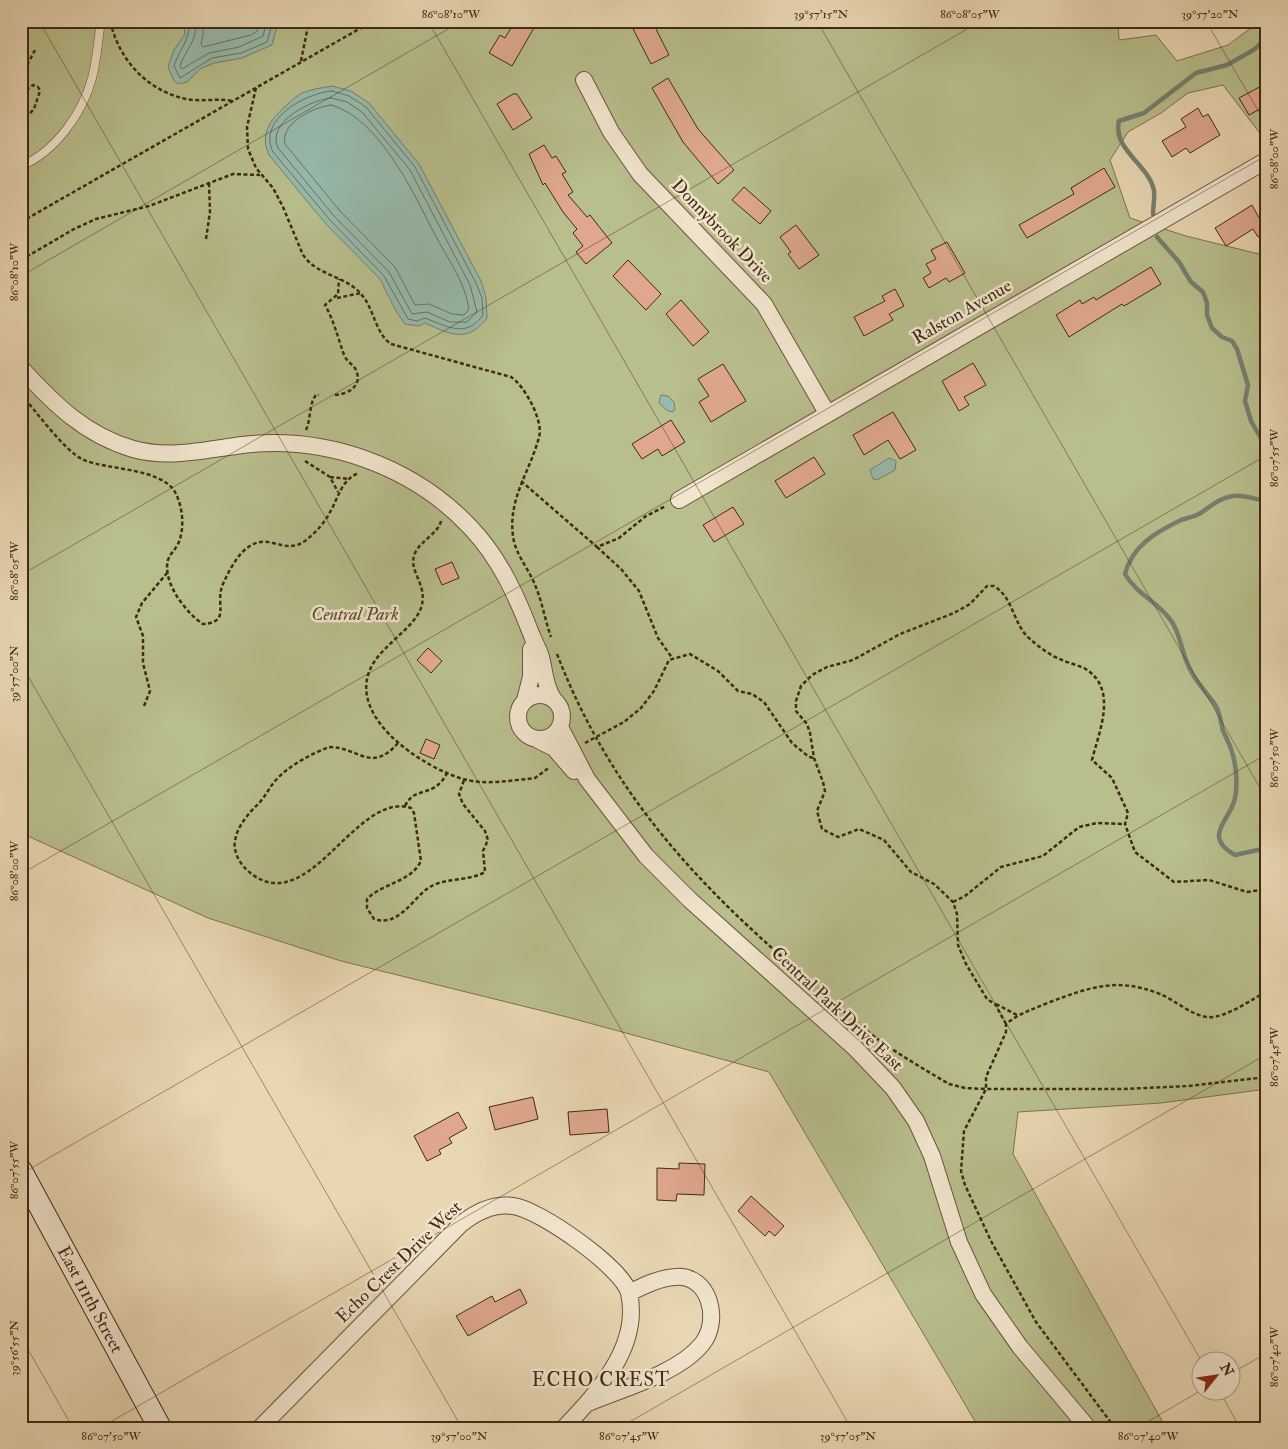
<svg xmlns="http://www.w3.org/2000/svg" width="1288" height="1449" font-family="'IM FELL Double Pica',serif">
  <rect width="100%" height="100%" fill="#e9d7b3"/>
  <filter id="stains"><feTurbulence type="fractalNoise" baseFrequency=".004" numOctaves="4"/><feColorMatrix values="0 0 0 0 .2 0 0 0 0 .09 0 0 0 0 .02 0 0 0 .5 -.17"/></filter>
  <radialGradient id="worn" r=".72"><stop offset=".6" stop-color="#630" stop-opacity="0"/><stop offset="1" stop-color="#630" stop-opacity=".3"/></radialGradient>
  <!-- green -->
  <path fill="#b8be8c" stroke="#7c7450" d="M21,21h1097l1,19 37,-5 21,26 51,-16 32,-24h7v116l-5,-1 -39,-51 -35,8 -27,20 -33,19 -18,28 20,58 56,18 81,20v833l-106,14 -143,9 -5,42 153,274h-187l-210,-356 -202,-55 -226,-56 -133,-43 -187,-85z"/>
  <!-- water -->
  <path fill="#97baab" stroke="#75806f" d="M183,21h95v1l-6,23 -30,13 -28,5 -14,6 -13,13 -9,2 -4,-3 -6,-14 6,-17 11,-16z
    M332,86l19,5 18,12 50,61 62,117 5,16 1,21c-20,26 -37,16 -62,5l-6,3 -14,-2 -9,-13 -16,-32 -54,-55 -57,-69c-10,-22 2,-36 18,-50 4,-4 9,-9 15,-12 10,-4 19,-5 30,-7z
    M661,395l7,1 6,6 1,7 -2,3 -5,-1 -9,-8z
    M889,458l7,3 -1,9 -18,10 -4,-1 -3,-9z"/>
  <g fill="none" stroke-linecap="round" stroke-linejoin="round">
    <!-- shore -->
    <path stroke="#6c7260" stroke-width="1" d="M188,21c5,15 -10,31 -14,45l6,12 32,-20 29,-5 26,-11 6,-21
      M195,21c4,18 -10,29 -15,45l2,3 27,-16 30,-6 24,-11 4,-15
      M203,21v14l-2,9 2,3 48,-12 6,-4 2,-10
      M332,91l17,5 17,11 49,60 61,116 6,15 1,17c-17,24 -36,11 -58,3l-8,3 -9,-2 -24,-43 -54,-56 -57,-68c-16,-33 33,-59 59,-61z
      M331,98l16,4 15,10 48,58 60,115 7,27 -10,10h-17l-23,-10 -15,2 -23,-42 -55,-56 -56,-68c-12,-26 33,-48 53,-50z
      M331,105c48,13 82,87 103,128 13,25 31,48 35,76l-5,6 -12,-1 -23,-10 -14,1 -20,-38 -55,-56 -55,-67c-5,-21 29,-37 46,-39z"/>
    <!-- stream -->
    <path stroke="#75806f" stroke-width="4.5" d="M1153,214c0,-7 2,-17 1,-23 -4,-26 -42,-41 -35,-70l25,-8 52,-40 31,-8 28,-16 12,-12
      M1157,237l22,25 12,20 12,10 4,11v12l5,13 10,9 10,4 5,8 11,36 -3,16 6,20 16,28
      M1267,500c-11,1 -22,-6 -34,-4 -14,2 -23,11 -34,18 -6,3 -12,4 -18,6 -25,12 -49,26 -56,54 12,21 34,28 47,48 8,12 10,30 16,43 6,16 19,27 28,41 4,7 5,17 7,25 3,6 6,12 8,18 5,13 7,35 4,49 -4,22 -34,38 0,57l32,-7"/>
  </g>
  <!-- building -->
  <path fill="#dfa88e" stroke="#412915" d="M515,21h11l9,5 -23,40 -23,-13 11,-18 5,3z
    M629,21h23l17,34 -18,9z
    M668,78l30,51 36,41 -16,14 -35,-42 -31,-54z
    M1267,83v22l-18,10 -10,-17z
    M513,94h4l15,24 -19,12 -16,-26z
    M1198,108l5,9 5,-3 12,21 -30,18 -4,-5 -14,9 -10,-16 24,-14 -5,-8z
    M544,145l8,13 4,-2 10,16 -4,2 11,18 -5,3 19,22 3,-2 22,28 -26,21 -10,-12 7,-6 -10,-13 4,-4 -14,-17 -18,-29 -2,2 -14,-31z
    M1104,168l11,19 -88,51 -8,-13 55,-31 -3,-6z
    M744,187l27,24 -11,13 -28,-24z
    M1252,205l15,27 -9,5 -5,-8 -27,17 -11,-18z
    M796,225l23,30 -20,14 -11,-15 3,-2 -11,-15z
    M947,242l18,31 -16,9 -3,-4 -17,10 -6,-10 8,-5 -5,-9 10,-5 -5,-9z
    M628,260l33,34 -15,16 -33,-34z
    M1151,267l10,17 -37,22 -2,-2 -53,33 -13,-22 24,-15 2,4 12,-7 2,3z
    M895,289l9,17 -15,8 4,6 -29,16 -10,-19 31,-16 -3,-5z
    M681,300l28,32 -16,14 -27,-32z
    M973,363l13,22 -22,12 5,8 -10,6 -17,-30z
    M723,364l23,37 -35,21 -12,-20 10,-6 -11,-17z
    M893,412l23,38 -16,9 -12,-19 -24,15 -11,-20z
    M671,420l14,22 -23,14 -4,-7 -16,10 -10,-15z
    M814,457l11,17 -39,24 -11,-17z
    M733,507l11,17 -30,18 -11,-17z
    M452,562l7,16 -17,7 -7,-16z
    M428,648l14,13 -11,12 -14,-13z
    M426,739l14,6 -6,14 -14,-6z
    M533,1097l5,22 -43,11 -6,-23z
    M607,1109l2,23 -39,3 -2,-23z
    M458,1112l9,16 -18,10 3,5 -13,7 2,4 -14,7 -13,-25z
    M679,1163l26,1 -1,31 -27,-1 -1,7 -19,-1v-32l22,1z
    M751,1196l33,30 -9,10 -6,-5 -4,5 -27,-25z
    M520,1289l7,14 -59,33 -12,-20 36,-20 3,6z"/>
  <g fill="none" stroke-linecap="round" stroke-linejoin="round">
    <defs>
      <path id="lane" d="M21,166c34,-14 62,-53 71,-88 5,-18 6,-38 9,-57"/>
      <path id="street" d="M584,80l27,52 29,42 124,130 63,109
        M21,368c33,36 64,67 112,81 36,10 72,1 109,-4 84,-10 171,21 229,83 30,32 46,69 61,108 3,7 7,14 9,21 4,16 4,29 13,43
        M679,500l588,-340
        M518 717a22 22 0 1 1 44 0a22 22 0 1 1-44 0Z
        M525,700l6,-23v-28
        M560,727l27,52 59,77 44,44 165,148 38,40 23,33 16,35 27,86 24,52 37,53 68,81
        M538,740l16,8 20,23
        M588,1403c34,-14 91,-30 114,-59 19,-23 8,-70 -27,-67 -16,1 -32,9 -46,16
        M260,1428l201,-204c15,-12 32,-21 52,-18 26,3 110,62 116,87 12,54 -32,100 -65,135"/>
      <g id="secondary">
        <path id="s1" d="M21,1171l139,257"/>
      </g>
    </defs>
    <!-- lane casing -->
    <use href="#lane" stroke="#6b543c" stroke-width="9"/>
    <!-- street casing -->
    <use href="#street" stroke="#6b543c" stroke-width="18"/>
    <!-- secondary casing -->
    <use href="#secondary" stroke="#412915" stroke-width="24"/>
    <!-- path -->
    <path stroke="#412915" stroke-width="2.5" stroke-dasharray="4 2.5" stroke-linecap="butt" d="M112,28c10,35 37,63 74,71 15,3 31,-1 46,2
      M301,61l8,-40
      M21,63l6,2 8,-15
      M256,88l-9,39 1,22 8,19 17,20 10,19 20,48 5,6c15,15 40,17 53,33 13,14 14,39 30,50l120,33c13,8 33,44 28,60 -9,35 -31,61 -26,99 2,18 16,33 22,49 7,16 10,35 16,52
      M21,94l12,-9 5,2 2,4 -6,18 -13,14
      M21,222l352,-201
      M206,239l4,-27 -1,-29
      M21,260l53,-31 22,-10 53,-13 84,-32 27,1
      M337,298l24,-5
      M21,394c14,16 45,59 63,66 24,10 77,8 91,32 8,15 10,37 3,52 -3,6 -8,10 -10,16 -6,22 18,53 35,64 29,-2 11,-20 20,-40 9,-20 24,-49 50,-41 13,3 20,6 32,-2 10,-8 19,-17 25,-29 9,-15 10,-30 28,-39
      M335,395c13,-1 28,-9 21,-25 -3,-6 -9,-8 -12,-15 -6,-17 -10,-34 -19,-50l13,-11 1,-15
      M306,430c5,-11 3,-27 10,-35h3
      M305,461l25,16 8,15
      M330,477l19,2
      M521,481l76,66 22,-9 27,-22 20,-10
      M441,521c-3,13 -20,19 -26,32 -8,19 14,31 6,55 -8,22 -43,39 -52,64 -18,49 56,96 94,107 20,6 44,2 64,0l8,-1 15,-11
      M597,547l24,22 18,22 19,47 15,21
      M557,654c53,137 137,228 247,322 21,18 41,38 63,55 24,19 55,37 82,53l16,4 21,1v-12l20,-45v-8c13,-11 28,-15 44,-22 40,-15 68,-25 110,-8 15,6 32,22 48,23 16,2 45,-18 59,-26
      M144,706l6,-15 -7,-28v-27l-7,-19 6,-14 25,-30
      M398,743c-27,31 -39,4 -69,4 -18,7 -41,19 -54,34 -6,7 -10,16 -16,22 -10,10 -22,23 -24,38 -2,11 5,23 13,30 60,52 107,-81 163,-63l3,5 7,48c-10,21 -38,22 -54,38v9l7,11c24,8 37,-18 54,-31 17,-11 39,-6 57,-16l-2,-21 5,-11 -3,-9 -22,-27 -4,-10 5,-14
      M585,743l39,-21 17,-14 13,-17 15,-31 21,-6 28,17 20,20 14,3 12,8 28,41 17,14 5,1
      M405,806c10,-21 29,-7 42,-33
      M953,902l12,-6 36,-29 42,-11 36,-29 18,-4 28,1
      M996,1004l21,11
      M1006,1024l-11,-20 -8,-5 -21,-35 -8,-19 -1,-31 -4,-12 -19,-18 -23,-12 -27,-32 -25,-11 -21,8 -16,-8 -5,-18 8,-20 -2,-9 -9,-24 -4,-25 -3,-9 -11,-13v-10l5,-15 11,-11 15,-8 26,-7 47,-26 54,-21 16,-9 17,-18h7c20,12 19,39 36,53 9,8 21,17 32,21 7,3 15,5 22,8 35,20 15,63 8,92l20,18 16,35 -3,11 10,28 39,30 35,-2 38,12 20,-3
      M1115,1428l-79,-106 -45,-81 -26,-56 -4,-14 3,-40 22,-42h137l66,-3 78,-9"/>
    <!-- lane -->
    <use href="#lane" stroke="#f1e5ce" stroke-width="8"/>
    <!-- street -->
    <use href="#street" stroke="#f1e5ce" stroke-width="16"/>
    <!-- secondary -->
    <use href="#secondary" stroke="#f1e5ce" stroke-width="22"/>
  </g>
  <!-- ticks -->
  <path fill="none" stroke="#412915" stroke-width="1" stroke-opacity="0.45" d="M39,21l812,1407M428,21l774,1341M817,21l450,779M1206,21l61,105M21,276l441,-255M21,575l960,-554M21,664l441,764M21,874l1246,-719M21,1174l1246,-719M21,1337l52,91M1230,1374l37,-21M1220,1392l20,36M100,1428l1167,-674M619,1428l648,-374M1137,1428l63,-37"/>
  <g text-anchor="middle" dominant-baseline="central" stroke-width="5" stroke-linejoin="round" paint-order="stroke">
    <!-- street labels -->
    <g font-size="18" fill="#412915" stroke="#f1e5ce">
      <text transform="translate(722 231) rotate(46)">Donnybrook Drive</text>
      <text transform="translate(962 312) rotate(-30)">Ralston Avenue</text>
      <text transform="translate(837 1009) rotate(43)">Central Park Drive East</text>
      <text transform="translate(399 1262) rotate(-44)">Echo Crest Drive West</text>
      <text stroke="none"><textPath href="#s1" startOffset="146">East 111th Street</textPath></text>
    </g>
    <!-- park labels -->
    <g font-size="18" font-style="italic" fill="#59472d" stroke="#f1e5ce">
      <text x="355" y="614">Central Park</text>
    </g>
    <!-- neighbourhood labels -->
    <g font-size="19" letter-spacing="1" fill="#412915" stroke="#f1e5ce">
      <text x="601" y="1380">ECHO CREST</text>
    </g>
  </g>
  <!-- margin -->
  <rect width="1288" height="1449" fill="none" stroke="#e9d7b3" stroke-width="55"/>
  <!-- north arrow -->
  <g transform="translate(1216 1376) rotate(60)"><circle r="24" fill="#f1e5ce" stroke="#ab9a84"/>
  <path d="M0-4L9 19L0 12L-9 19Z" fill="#8f2418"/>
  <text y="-8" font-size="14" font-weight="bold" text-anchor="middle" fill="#412915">N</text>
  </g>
  <rect x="28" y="28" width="1232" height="1394" fill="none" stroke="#412915" stroke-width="2"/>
  <g font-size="12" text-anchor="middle" fill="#412915">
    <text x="451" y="18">86°08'10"W</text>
    <text x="821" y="18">39°57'15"N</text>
    <text x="970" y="18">86°08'05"W</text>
    <text x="1210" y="18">39°57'20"N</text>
    <text transform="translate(1274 159) rotate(-90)" y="4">86°08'00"W</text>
    <text transform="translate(14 272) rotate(-90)" y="4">86°08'10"W</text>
    <text transform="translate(1274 458) rotate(-90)" y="4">86°07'55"W</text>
    <text transform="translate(14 571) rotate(-90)" y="4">86°08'05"W</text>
    <text transform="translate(14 674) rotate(-90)" y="4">39°57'00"N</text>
    <text transform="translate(1274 758) rotate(-90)" y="4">86°07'50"W</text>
    <text transform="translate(14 871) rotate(-90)" y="4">86°08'00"W</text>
    <text transform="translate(1274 1057) rotate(-90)" y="4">86°07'45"W</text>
    <text transform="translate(14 1170) rotate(-90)" y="4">86°07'55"W</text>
    <text transform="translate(14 1348) rotate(-90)" y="4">39°56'55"N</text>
    <text transform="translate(1274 1357) rotate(-90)" y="4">86°07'40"W</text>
    <text x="111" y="1440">86°07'50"W</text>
    <text x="459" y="1440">39°57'00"N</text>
    <text x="629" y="1440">86°07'45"W</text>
    <text x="848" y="1440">39°57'05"N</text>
    <text x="1148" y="1440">86°07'40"W</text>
  </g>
  <rect width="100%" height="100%" filter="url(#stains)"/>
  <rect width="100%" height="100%" fill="url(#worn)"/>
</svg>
